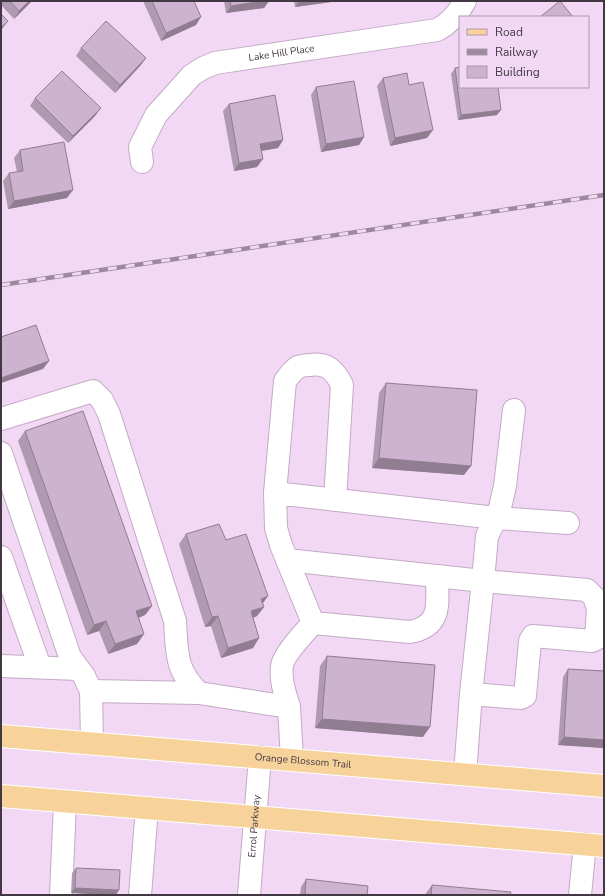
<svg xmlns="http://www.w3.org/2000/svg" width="605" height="896" font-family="'Nunito Sans',sans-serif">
  <rect width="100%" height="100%" fill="#f2d8f4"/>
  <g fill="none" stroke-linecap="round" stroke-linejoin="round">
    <defs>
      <g id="minor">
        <path id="s1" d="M142,162l-2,-15 16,-32 36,-40 11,-7 12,-5 222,-33c13,-7 21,-16 28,-29"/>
        <path d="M1,419l92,-28 9,9 7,14 66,207c2,30 0,50 24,72l90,14 3,53"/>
        <path d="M1,453l69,204 14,19 7,15 1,52"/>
        <path d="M275,493l10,-112c3,-4 7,-10 13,-14 3,-1 8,-2 12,-2 17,-3 25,6 32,20l-7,115"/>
        <path d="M1,557l39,110"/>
        <path d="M287,560l196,21 4,-45 12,-24 6,-26 9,-76"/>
        <path d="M313,623l97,9c33,-6 27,-29 27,-56"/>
        <path d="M1,666l77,3"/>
        <path d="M91,691l108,2"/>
        <path d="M289,707c-4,-14 -9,-27 -7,-41 1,-11 23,-34 31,-43l-32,-78 -5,-17 -1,-35 221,25 72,5"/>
        <path d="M465,774l6,-80 12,-113 104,9 7,7 4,11 -2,31 -4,2 -59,-5 -3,5 -5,55 -4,2 -50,-4"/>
        <path d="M61,895l4,-93"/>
        <path d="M140,895l7,-87"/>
        <path id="s2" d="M249,895l11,-138"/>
        <path d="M580,895l5,-51"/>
      </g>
      <g id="major">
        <path id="s3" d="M1,736l603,50"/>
        <path d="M1,796l603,50"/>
      </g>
    </defs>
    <!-- minor casing -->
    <use href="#minor" stroke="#c3aac5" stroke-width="24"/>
    <!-- major casing -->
    <use href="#major" stroke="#fff" stroke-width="24"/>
    <!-- minor -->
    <use href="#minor" stroke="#fff" stroke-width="22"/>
    <!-- major -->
    <use href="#major" stroke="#f7d39b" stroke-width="22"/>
    <defs>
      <path id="rail" d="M1,285l603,-90"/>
    </defs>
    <!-- rail casing -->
    <use href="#rail" stroke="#9c899d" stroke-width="4.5"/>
    <!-- rail -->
    <use href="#rail" stroke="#f2d8f4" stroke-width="3" stroke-dasharray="9" stroke-linecap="butt"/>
  </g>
  <!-- wall -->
  <path fill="#b09ab2" d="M1,1h31l-18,18 -13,-14z
    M143,1h51l2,24 -35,16z
    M224,1h45l-5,7 -38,5z
    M294,1h38l-1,1 -36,5z
    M81,48l65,10 -6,8 -25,27 -39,-37z
    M455,68l42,47 -39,5 -7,-46z
    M383,78l26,7 18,53 -37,8 -13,-60z
    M316,87l48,50 -5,8 -38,7 -10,-57z
    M35,98l60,18 -27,27 -38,-37z
    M229,104l54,36 -5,8 -17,3 -4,16 -23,4 -11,-60z
    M20,150l47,48 -59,11 -5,-28 6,-8 8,-1 -3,-14z
    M386,383l78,92 -92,-7 7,-75z
    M25,431l127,175 -7,9 -6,3 5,16 -7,10 -29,10 -9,-23 -12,4 -69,-194z
    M186,534l40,6 37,63 1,4 -7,9 -4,2 6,20 -6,10 -32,10 -10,-32 -6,1 -26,-83z
    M327,656l96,81 -108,-9 5,-62z
    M568,669l36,2v77l-46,-3 5,-68z
    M76,868l44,2 -49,23 1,-20z
    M306,879l61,16h-67l1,-8z
    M432,885l78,10h-84v-2z"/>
  <!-- shaded-wall -->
  <path fill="#907d91" d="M29,1h3l-18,18 5,-8z
    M263,1h6l-5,7 -38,5 5,-7z
    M299,1h33l-1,1 -36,5z
    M201,17l-5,8 -35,16 5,-8z
    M8,21l-6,8 -1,1v-2z
    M146,58l-6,8 -25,27 5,-8z
    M101,108l-6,8 -27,27 5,-7z
    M501,110l-4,5 -39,5 3,-5z
    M433,130l-6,8 -37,8 5,-8z
    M364,137l-5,8 -38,7 5,-8z
    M283,140l-5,8 -23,4 5,-8z
    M263,159l-6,8 -23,4 5,-8z
    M73,190l-6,8 -59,11 6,-8z
    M49,361l-6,8 -42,14v-5z
    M379,458l92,8 -7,9 -92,-7z
    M268,596l-7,10v-7z
    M152,606l-7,9 -15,6 6,-10z
    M264,607l-7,9 -13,5 7,-10z
    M218,616l-7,10 -6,1 7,-10z
    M106,621l-7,10 -12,4 7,-10z
    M144,634l-7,10 -29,10 7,-10z
    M259,638l-6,10 -32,10 7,-10z
    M322,719l108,8 -7,10 -108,-9z
    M564,737l40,3v8l-46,-3z
    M75,888l44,2 -3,5h-15l-30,-2z"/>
  <!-- building -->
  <path fill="#cdb3cf" stroke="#907d91" d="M10,1h19l-10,10z
    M152,1h42l7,16 -35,16z
    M230,1h33l-32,5z
    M560,1l13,16h-33z
    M1,14l7,7 -7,7z
    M106,21l40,37 -26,27 -39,-37z
    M460,67v20h38l3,23 -40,5 -6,-47z
    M62,71l39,37 -28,28 -38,-38z
    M407,73l2,12 14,-3 10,48 -38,8 -12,-60z
    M354,81l10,56 -38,7 -10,-57z
    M275,95l8,45 -23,4 3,15 -24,4 -10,-59z
    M64,142l9,48 -59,11 -5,-28 14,-2 -3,-21z
    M36,325l13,36 -48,17v-41z
    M386,383l91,7 -6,76 -92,-8z
    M83,411l69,195 -16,5 8,23 -29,10 -9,-23 -12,4 -69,-194z
    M219,524l7,16 20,-6 22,62 -7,3 3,8 -13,4 8,27 -31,10 -10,-32 -6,1 -26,-83z
    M327,656l108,9 -5,62 -108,-8z
    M568,669l36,2v69l-40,-3z
    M76,868l44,2 -1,20 -44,-2z
    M306,879l62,7 -1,9h-62z
    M432,885l79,7 -1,3h-79z"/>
  <g text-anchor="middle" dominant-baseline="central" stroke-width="3.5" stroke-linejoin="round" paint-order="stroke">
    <!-- street labels -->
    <g font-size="10" fill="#423843" stroke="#f2d8f4">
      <text stroke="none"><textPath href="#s1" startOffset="198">Lake Hill Place</textPath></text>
      <text stroke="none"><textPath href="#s3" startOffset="303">Orange Blossom Trail</textPath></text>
      <text stroke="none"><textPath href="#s2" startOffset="69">Errol Parkway</textPath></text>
    </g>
  </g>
  <!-- border -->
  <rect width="605" height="896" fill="none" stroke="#423843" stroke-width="4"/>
  <!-- legend -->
  <rect x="459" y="16" width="130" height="72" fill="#f2d8f4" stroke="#ac98ad"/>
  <rect x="467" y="29" width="20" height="6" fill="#f7d39b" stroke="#ac98ad"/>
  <text x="495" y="36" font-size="12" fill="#423843">Road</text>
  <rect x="467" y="49" width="20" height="6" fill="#9c899d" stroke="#ac98ad"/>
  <text x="495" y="56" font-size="12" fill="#423843">Railway</text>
  <rect x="467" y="66" width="20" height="12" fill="#cdb3cf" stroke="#ac98ad"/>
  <text x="495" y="76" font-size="12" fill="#423843">Building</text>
</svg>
